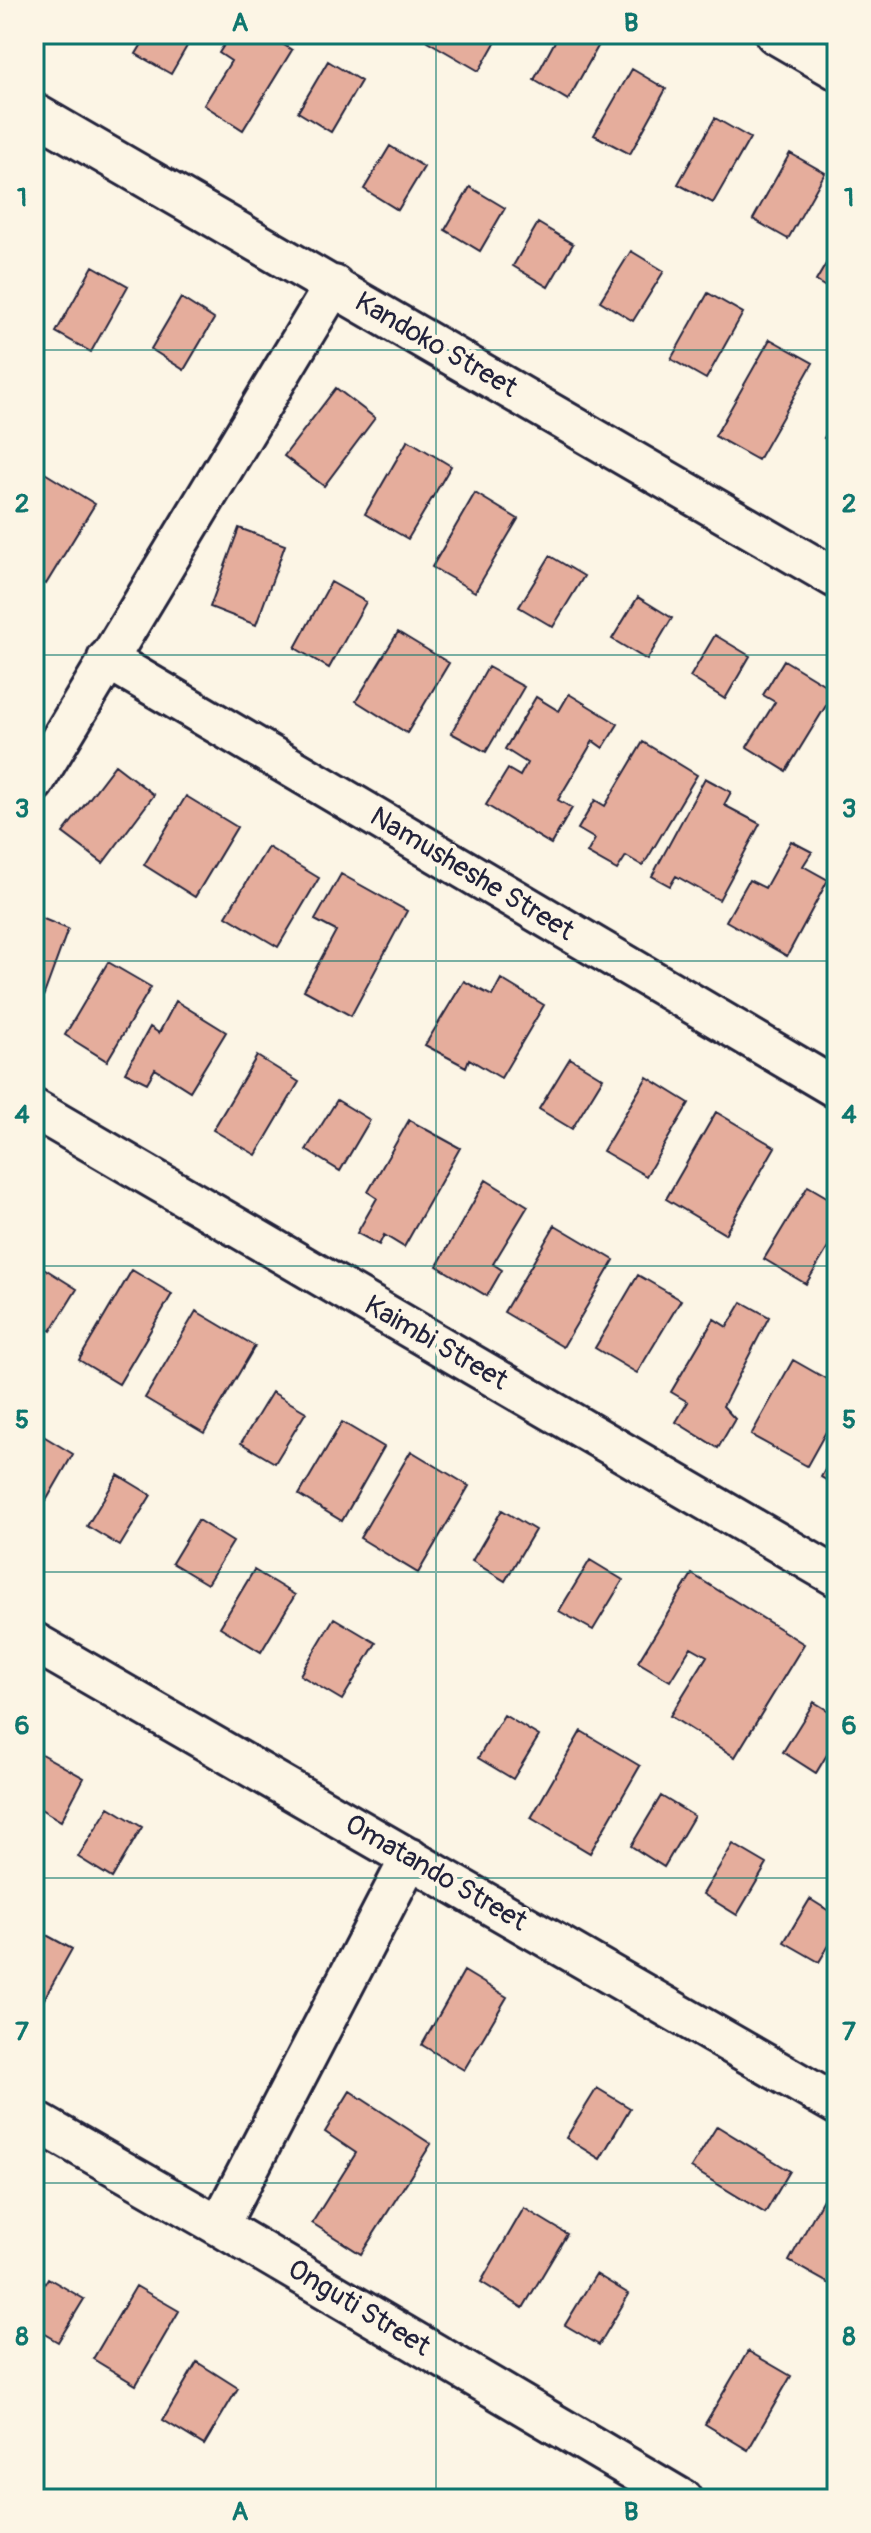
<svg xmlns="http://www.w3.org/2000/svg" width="871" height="2533" font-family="Pangolin,sans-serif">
  <rect width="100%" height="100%" fill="#fcf5e5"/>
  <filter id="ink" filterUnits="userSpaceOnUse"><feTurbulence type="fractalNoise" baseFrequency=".0125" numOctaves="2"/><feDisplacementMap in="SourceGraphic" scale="16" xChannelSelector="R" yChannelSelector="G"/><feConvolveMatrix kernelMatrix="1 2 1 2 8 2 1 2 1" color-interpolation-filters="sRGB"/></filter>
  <g filter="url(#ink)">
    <!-- building -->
    <path fill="#e5ad9c" stroke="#22223b" stroke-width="2" d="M148,34h46l-23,40 -35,-20z
      M231,34h35l26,16 -49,80 -39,-25 27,-44 -12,-8z
      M431,34h69l-21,37 -52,-30z
      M559,34h46l-37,66 -34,-20z
      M328,61l33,20 -30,51 -33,-20z
      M632,69l34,20 -36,65 -36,-19z
      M715,118l35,20 -37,65 -35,-19z
      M390,146l34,21 -26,43 -34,-21z
      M790,153l35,20 -37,66 -35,-20z
      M470,187l35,21 -25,43 -35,-21z
      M538,223l35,21 -25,43 -35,-21z
      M837,245v49l-21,-13z
      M631,251l33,20 -31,50 -33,-20z
      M93,266l35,20 -37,66 -35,-20z
      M708,293l35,20 -37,66 -35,-20z
      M181,298l33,21 -30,51 -33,-21z
      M770,339l43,24 -55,97 -43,-24z
      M336,388l39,30 -51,68 -40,-30z
      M837,417v29l-13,-8z
      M408,440l43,26 -43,73 -43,-25z
      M43,472l52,32 -49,80 -12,-8v-88z
      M475,493l43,26 -43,73 -43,-25z
      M239,528l46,17 -29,80 -46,-18z
      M550,556l34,20 -31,51 -34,-20z
      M331,582l35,20 -37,66 -34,-20z
      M638,597l34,21 -25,42 -35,-21z
      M398,632l51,31 -42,70 -51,-32z
      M715,635l35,21 -25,43 -35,-22z
      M784,660l51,31 -49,80 -39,-24 28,-45 -12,-7z
      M488,667l36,20 -38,65 -35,-19z
      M569,694l49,30 -15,24 -10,-7 -35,59 14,8 -21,36 -65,-39 22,-36 12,7 7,-13 -22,-14 31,-52 23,14z
      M643,742l54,33 -54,91 -17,-10 -9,14 -30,-17 8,-14 -17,-10 17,-29 10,6z
      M115,765l39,30 -51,68 -40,-30z
      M705,778l26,14 -7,13 36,19 -41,76 -43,-24 -6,10 -18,-10z
      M186,796l51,31 -42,70 -51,-32z
      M791,841l21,11 -9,14 25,14 -41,76 -61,-35 23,-41 16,8z
      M268,847l51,31 -41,69 -52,-31z
      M341,874l66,37 -56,105 -47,-26 32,-59 -21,-11z
      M34,915l34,14 -29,79 -5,-2z
      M108,962l43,25 -44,74 -42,-26z
      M501,979l43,26 -43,73 -32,-19 -3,8 -41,-22 39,-64 28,15z
      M176,1001l50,31 -36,59 -35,-22 -8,14 -22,-11 25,-45 9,6z
      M257,1056l42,26 -43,73 -43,-25z
      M570,1058l33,20 -31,51 -33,-20z
      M647,1077l42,26 -43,73 -43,-25z
      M337,1100l33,20 -30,51 -34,-21z
      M716,1112l59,35 -50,87 -59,-35z
      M409,1120l51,28 -56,99 -20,-12 -5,10 -22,-12 20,-35 -9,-6z
      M486,1180l42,26 -35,58 9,6 -15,26 -50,-30z
      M808,1186l29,17v30l-31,51 -42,-25z
      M555,1225l59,35 -51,87 -59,-35z
      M42,1267l35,22 -26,42 -17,-10v-40z
      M132,1270l40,24 -53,90 -40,-24z
      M638,1275l43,25 -44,73 -42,-25z
      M742,1302l27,15 -46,89 12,13 -17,29 -42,-26 12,-20 -17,-10 43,-73 13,8z
      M196,1311l59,35 -51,87 -59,-35z
      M793,1360l44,25v27l-30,54 -56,-31z
      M272,1392l34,20 -31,51 -34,-20z
      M342,1422l42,25 -42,74 -43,-26z
      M40,1434l33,20 -30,52 -9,-6v-55z
      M837,1448v38l-16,-9z
      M411,1451l58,35 -51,87 -58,-35z
      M118,1475l33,20 -31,51 -33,-20z
      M502,1510l33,20 -30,51 -33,-20z
      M198,1520l35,22 -26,42 -35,-21z
      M590,1560l33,20 -30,50 -34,-19z
      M254,1570l41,25 -34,57 -41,-25z
      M692,1574l112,70 -69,113 -65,-41 37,-60 -16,-9 -21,34 -32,-19z
      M334,1618l42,25 -34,57 -42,-25z
      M814,1702l23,14v22l-21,35 -33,-21z
      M504,1715l35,21 -26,43 -35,-21z
      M581,1731l59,35 -50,87 -59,-35z
      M34,1750l50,28 -23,43 -27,-16z
      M661,1796l33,20 -30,51 -33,-21z
      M109,1807l33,20 -30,51 -34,-21z
      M733,1844l34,20 -30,51 -34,-21z
      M810,1899l27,17v16l-18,30 -35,-20z
      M39,1931l33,18 -33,59 -5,-3v-63z
      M464,1971l43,26 -43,73 -42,-25z
      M597,2088l33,20 -30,51 -34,-21z
      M350,2091l81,53 -70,110 -49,-31 44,-70 -31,-21z
      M717,2126l73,45 -25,42 -74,-45z
      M830,2186l7,4v98l-48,-27z
      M524,2208l43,26 -44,74 -42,-26z
      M596,2274l33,20 -30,51 -34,-20z
      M48,2278l36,21 -26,43 -24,-14v-26z
      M136,2286l43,25 -43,74 -43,-26z
      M748,2351l43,25 -43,74 -43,-26z
      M197,2362l41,26 -34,57 -41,-25z"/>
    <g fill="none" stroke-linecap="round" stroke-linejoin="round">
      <defs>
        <path id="minor" d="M775,34l62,36
          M34,113l803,466
          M107,659l730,430
          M34,783l300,-498
          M34,1109l803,468
          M34,1642l803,463
          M34,2120l185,106 463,273
          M219,2226l191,-368"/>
      </defs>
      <!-- minor casing -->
      <use href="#minor" stroke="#22223b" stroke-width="44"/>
      <!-- minor -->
      <use href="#minor" stroke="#fcf5e5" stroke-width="38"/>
    </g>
  </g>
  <!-- grid -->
  <path fill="none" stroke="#0f766e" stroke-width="2" stroke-opacity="0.55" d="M436,34v2465M34,350h803M34,655h803M34,961h803M34,1266h803M34,1572h803M34,1878h803M34,2183h803"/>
  <g text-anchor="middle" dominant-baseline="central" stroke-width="8" stroke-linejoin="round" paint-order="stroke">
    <!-- street labels -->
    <g font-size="28" fill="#22223b" stroke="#fcf5e5">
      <text transform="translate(436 345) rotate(30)">Kandoko Street</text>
      <text transform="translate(472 874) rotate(31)">Namusheshe Street</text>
      <text transform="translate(436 1343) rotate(30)">Kaimbi Street</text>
      <text transform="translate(436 1873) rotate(30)">Omatando Street</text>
      <text transform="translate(359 2308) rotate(31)">Onguti Street</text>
    </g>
  </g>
  <!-- margin -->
  <rect width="871" height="2533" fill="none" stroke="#fcf5e5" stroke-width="88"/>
  <rect x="44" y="44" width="783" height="2445" fill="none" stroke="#0f766e" stroke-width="3"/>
  <g font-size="26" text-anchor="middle" font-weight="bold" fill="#0f766e">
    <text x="240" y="31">A</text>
    <text x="631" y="31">B</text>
    <text x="22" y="206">1</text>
    <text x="849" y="206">1</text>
    <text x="22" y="512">2</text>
    <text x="849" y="512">2</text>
    <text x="22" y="817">3</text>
    <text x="849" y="817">3</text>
    <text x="22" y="1123">4</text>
    <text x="849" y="1123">4</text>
    <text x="22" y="1428">5</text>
    <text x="849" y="1428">5</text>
    <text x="22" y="1734">6</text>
    <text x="849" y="1734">6</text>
    <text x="22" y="2040">7</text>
    <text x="849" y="2040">7</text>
    <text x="22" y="2345">8</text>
    <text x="849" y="2345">8</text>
    <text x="240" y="2520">A</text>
    <text x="631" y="2520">B</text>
  </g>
</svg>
